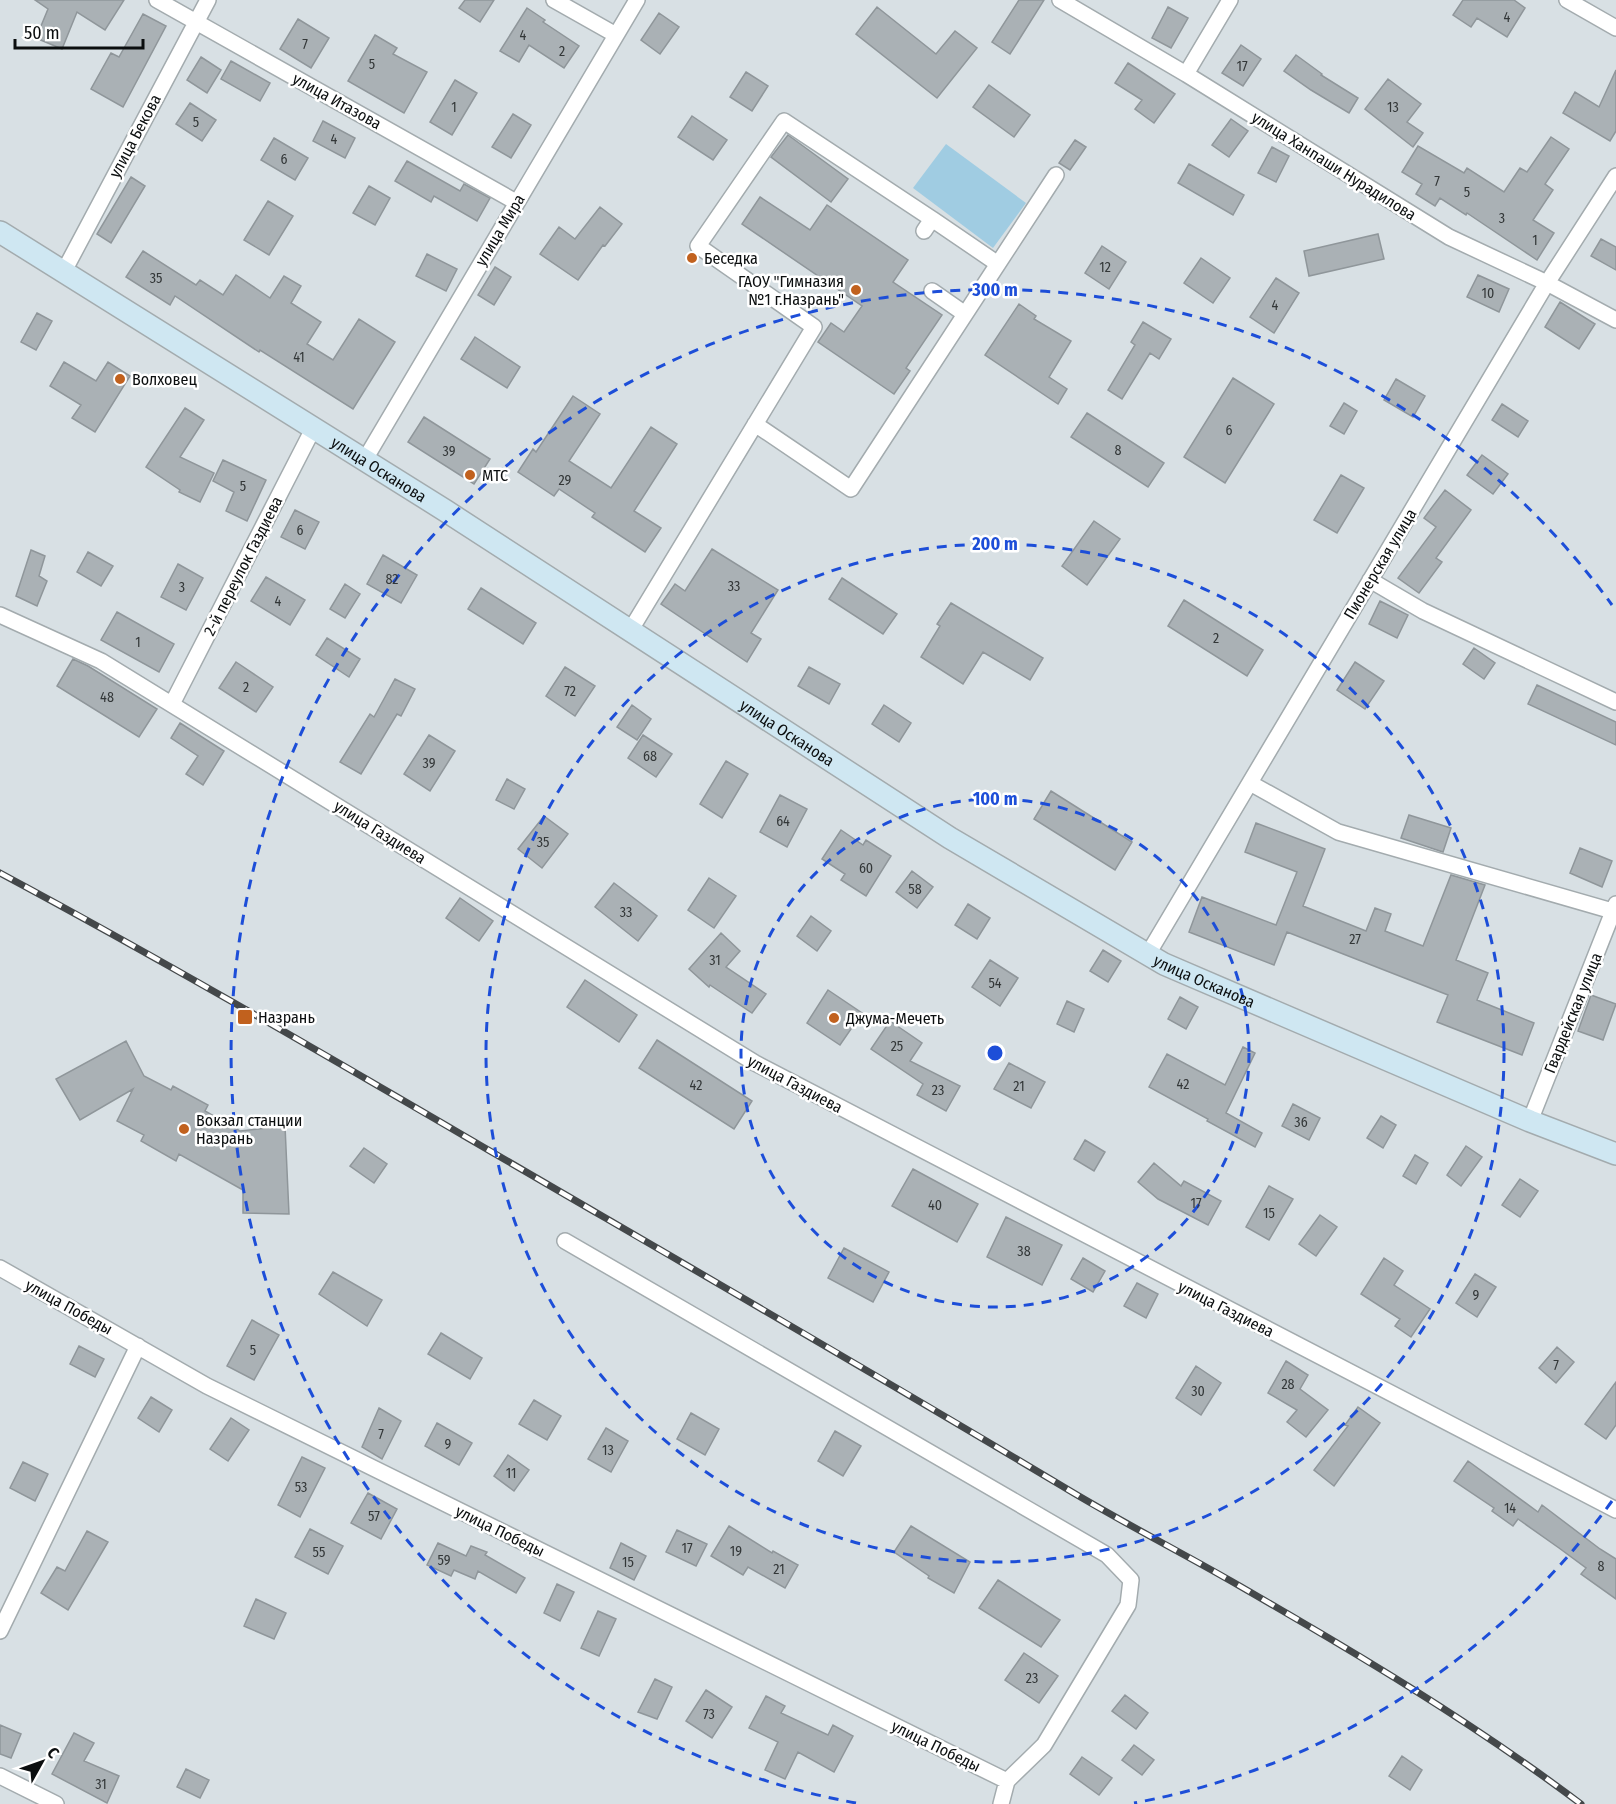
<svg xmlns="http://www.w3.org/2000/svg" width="1616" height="1804" font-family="'Fira Sans Condensed',sans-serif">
  <rect width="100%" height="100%" fill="#d8e0e4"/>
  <!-- green -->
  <path fill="#a0cce2" d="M946,144l80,59 -33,45 -80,-60z"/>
  <!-- building -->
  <path fill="#aab1b5" stroke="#8f969a" stroke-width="1.5" d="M35,0h89l-19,30 -28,-18 -15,37 -26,-11 12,-29z
    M465,0h29l-14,22 -21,-14z
    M1019,0h25l-34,54 -18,-12z
    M1463,0h51l11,8 -18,29 -30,-19 -6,9 -18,-12z
    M877,7l59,47 19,-23 22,17 -40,50 -81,-64z
    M1168,7l20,11 -17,30 -19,-10z
    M527,8l18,12 -2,2 36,24 -15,22 -35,-23 -10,17 -19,-11z
    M659,13l20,14 -19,27 -19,-14z
    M143,14l23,12 -43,81 -32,-18 20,-36 8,4z
    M298,19l31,19 -18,30 -31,-19z
    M375,35l22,13 -4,6 34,18 -23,41 -56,-32z
    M1241,45l20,14 -18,27 -21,-13z
    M1296,55l26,19 -1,1 37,23 -9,15 -38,-23 -27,-19z
    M201,57l20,13 -14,23 -20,-13z
    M231,61l39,22 -10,18 -39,-22z
    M1128,63l47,31 -21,29 -19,-14 7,-9 -27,-17z
    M1616,70v61l-6,10 -47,-28 12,-21 24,15z
    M746,72l22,14 -16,25 -22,-14z
    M1388,79l33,25 -14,18 16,11 -10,14 -48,-38z
    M455,80l22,13 -25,42 -22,-13z
    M989,85l41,30 -16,22 -41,-30z
    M190,103l26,17 -14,21 -26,-17z
    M513,114l18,11 -20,33 -19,-11z
    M692,116l35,24 -14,20 -35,-23z
    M1231,119l17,12 -19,26 -17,-12z
    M323,121l32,17 -10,20 -32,-17z
    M788,135l60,44 -17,23 -60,-45z
    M1551,137l18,12 -24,35 8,6 -20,30 21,13 -17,27 -70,-47 -1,2 -26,-17 -5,8 -19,-12 6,-10 -20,-12 16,-26 46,27 3,-5 37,24 16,-24 7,4z
    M274,138l34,20 -13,22 -34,-20z
    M1075,140l11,7 -16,23 -11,-7z
    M1272,147l17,9 -13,26 -18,-9z
    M407,161l53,30 4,-7 26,14 -13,23 -43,-25 -3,6 -36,-21z
    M1189,164l55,31 -11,20 -55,-32z
    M131,177l14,9 -34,57 -14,-9z
    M369,186l21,12 -15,27 -22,-12z
    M760,197l50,33 17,-25 81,55 -15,22 49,33 -36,53 4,3 -16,23 -76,-52 13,-19 13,9 18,-26 -120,-82z
    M268,201l25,15 -24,39 -25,-15z
    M600,207l22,17 -17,22 -2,-1 -25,35 -38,-26 19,-27 16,12z
    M1378,234l6,25 -75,17 -5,-25z
    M1601,239l15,8v23l-25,-14z
    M1102,246l24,16 -17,27 -24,-16z
    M143,251l53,34 4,-5 23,15 13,-20 34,23 14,-22 17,10 -10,17 30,19 -14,22 26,16 26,-41 36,23 -42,67 -93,-59 -1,2 -84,-56 -5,9 -44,-28z
    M427,254l30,15 -11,22 -30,-15z
    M1201,258l29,20 -17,25 -29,-20z
    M495,267l16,10 -17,28 -16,-10z
    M1478,275l31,14 -10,23 -32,-15z
    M1276,278l23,15 -25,40 -24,-16z
    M1560,302l35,22 -16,25 -34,-22z
    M1019,304l17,12 -2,3 37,22 -22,36 18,12 -9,15 -73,-49z
    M37,313l15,8 -16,29 -15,-8z
    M1143,322l28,17 -12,20 -9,-6 -28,46 -14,-9 27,-45 -4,-3z
    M475,337l45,30 -13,21 -46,-29z
    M64,362l32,19 12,-19 22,14 -35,56 -23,-14 9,-13 -31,-19z
    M1233,378l41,26 -49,79 -41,-26z
    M1396,379l29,17 -12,21 -29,-17z
    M573,396l27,18 -31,47 42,27 40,-61 26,17 -43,67 27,17 -16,24 -53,-35 3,-4 -36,-24 -5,7 -36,-24 15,-23 3,3z
    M1344,403l13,8 -13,23 -14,-8z
    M1502,404l26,17 -10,16 -26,-17z
    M185,408l19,12 -24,37 34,16 -14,29 -21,-10 1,-2 -34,-23z
    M1087,413l77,50 -16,24 -77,-50z
    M424,417l66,42 -16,25 -66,-42z
    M1482,455l26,19 -15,20 -26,-19z
    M223,460l43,20 -19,41 -21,-10 8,-19 -21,-11z
    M1341,475l23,13 -27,45 -23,-13z
    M1445,490l26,20 -35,48 6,4 -23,31 -21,-15 38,-51 -12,-9z
    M295,510l24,12 -14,27 -24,-12z
    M1094,521l26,18 -33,46 -25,-19z
    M712,549l66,41 -27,43 10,6 -14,23 -86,-58 14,-20 10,7z
    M31,550l14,6 -6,20 8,5 -10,25 -21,-10z
    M88,552l25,14 -12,20 -24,-14z
    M383,555l34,20 -16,28 -34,-19z
    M178,564l25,14 -17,32 -25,-13z
    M266,577l39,23 -15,25 -39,-24z
    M842,578l55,36 -14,20 -54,-35z
    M345,584l15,10 -15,24 -15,-9z
    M481,588l55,35 -13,21 -55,-35z
    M1184,600l79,50 -16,26 -79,-50z
    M1380,601l28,14 -11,23 -28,-14z
    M951,603l92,55 -13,22 -47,-28 -20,32 -42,-27 19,-31 -3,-2z
    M117,612l57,32 -15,28 -58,-32z
    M327,638l33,21 -11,18 -33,-22z
    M1474,648l21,15 -11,16 -21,-15z
    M73,659l15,7 69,43 -18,28 -82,-51z
    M236,662l37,25 -17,25 -37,-24z
    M1355,662l29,19 -19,28 -28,-19z
    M565,667l30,19 -20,30 -29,-20z
    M809,667l31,17 -11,20 -31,-18z
    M395,679l20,10 -14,27 -4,-2 -36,60 -21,-12 30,-48 4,3z
    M1537,685l79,37v23l-88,-41z
    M632,705l19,14 -14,21 -20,-13z
    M884,705l27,18 -12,19 -27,-18z
    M180,723l44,28 -21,34 -17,-11 12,-18 -27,-18z
    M429,735l26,16 -25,40 -26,-17z
    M643,735l29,19 -16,23 -28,-19z
    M726,761l22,13 -26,44 -22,-14z
    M507,779l18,10 -11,20 -18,-9z
    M1051,791l81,51 -17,28 -81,-51z
    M780,795l27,14 -20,38 -27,-15z
    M1409,815l42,13 -8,24 -42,-14z
    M544,816l24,18 -26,34 -24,-19z
    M1256,823l69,26 -22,57 63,25 9,-23 16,6 -6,17 38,15 28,-71 34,10 -29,75 32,13 -11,27 57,23 -12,32 -85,-33 11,-27 -161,-63 -13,33 -85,-33 13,-35 74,28 21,-53 -52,-20z
    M841,830l22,15 3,-5 25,16 -25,40 -25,-16 4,-6 -23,-15z
    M1580,848l32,13 -10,26 -32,-14z
    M912,871l21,16 -16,21 -21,-16z
    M709,878l27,18 -22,32 -26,-18z
    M614,883l43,33 -19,25 -43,-34z
    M460,898l33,23 -14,20 -33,-23z
    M968,904l22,14 -13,21 -22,-14z
    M811,916l20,15 -14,20 -20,-15z
    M721,933l19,18 -14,16 40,27 -14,19 -42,-28 -1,2 -20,-18z
    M1103,950l18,11 -13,21 -18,-11z
    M990,960l28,18 -18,28 -28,-19z
    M585,980l52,35 -18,27 -52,-35z
    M828,990l34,23 -22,32 -33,-22z
    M1591,995l25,9 -13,36 -25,-9z
    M1180,997l18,10 -12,22 -18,-10z
    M1067,1001l17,8 -10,23 -17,-8z
    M890,1021l32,22 -12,18 50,25 -14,25 -29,-16 6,-11 -52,-35z
    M657,1040l95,61 -18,28 -95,-61z
    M126,1041l18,35 27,14 2,-4 35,19 -3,6 35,20 45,-5 4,88 -46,-1v-23l-64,-36 -3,7 -35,-20 3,-6 -27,-14 16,-32 -53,31 -24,-41z
    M1243,1047l12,6 -29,60 36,20 -7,14 -48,-26 1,-2 -59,-32 18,-33 58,31z
    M1009,1063l36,19 -14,26 -37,-19z
    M1293,1104l27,14 -11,22 -27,-14z
    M1381,1116l15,9 -13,23 -16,-10z
    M1085,1140l20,12 -11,19 -20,-12z
    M1466,1146l16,11 -21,29 -14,-11z
    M364,1148l23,16 -13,19 -24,-17z
    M1415,1155l13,8 -12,21 -13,-8z
    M1154,1163l27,23 3,-5 37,20 -13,24 -50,-26 -20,-17z
    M913,1169l65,35 -21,38 -65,-36z
    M1520,1179l18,12 -18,26 -18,-12z
    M1269,1186l24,13 -24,41 -23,-13z
    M1320,1215l17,12 -21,29 -17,-12z
    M1006,1217l56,28 -20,40 -55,-28z
    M844,1248l45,24 -16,30 -45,-24z
    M1083,1258l22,13 -12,21 -22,-13z
    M1384,1258l19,13 -9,14 36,24 -19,28 -16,-11 5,-7 -39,-25z
    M333,1272l49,28 -15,26 -48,-32z
    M1475,1274l21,13 -19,30 -21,-14z
    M1137,1283l21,11 -12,24 -22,-12z
    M252,1320l27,15 -25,45 -27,-14z
    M441,1333l41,25 -12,21 -42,-25z
    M79,1346l25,13 -9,18 -25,-13z
    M1557,1347l17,15 -18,21 -17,-15z
    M1286,1361l22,14 -8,14 28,21 -22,27 -19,-15 10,-12 -29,-17z
    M1196,1366l25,17 -20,32 -25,-17z
    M1616,1382v43l-10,14 -21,-15z
    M151,1397l21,13 -13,22 -21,-14z
    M534,1400l27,16 -14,24 -28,-16z
    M1358,1407l22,16 -46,63 -20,-16 34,-44 -3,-1z
    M379,1408l22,13 -19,38 -20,-12z
    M691,1413l28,16 -14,26 -28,-16z
    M231,1418l18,12 -21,31 -18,-12z
    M437,1423l35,20 -13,22 -34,-19z
    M606,1428l22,13 -17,31 -23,-13z
    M835,1431l26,15 -18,30 -25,-15z
    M508,1455l21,15 -15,21 -20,-15z
    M302,1457l23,11 -25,49 -22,-12z
    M1468,1461l70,51 4,-7 58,44 16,10v40l-35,-25 5,-6 -27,-20 -41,-29 -5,7 -21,-15 2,-3 -40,-27z
    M23,1462l25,12 -13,27 -25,-13z
    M368,1493l29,16 -16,30 -30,-16z
    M729,1526l43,27 1,-2 25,14 -13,23 -37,-21 -5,8 -32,-19z
    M911,1526l59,36 -16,31 -26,-15 1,-2 -35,-24z
    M310,1529l33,17 -15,28 -33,-17z
    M677,1530l30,14 -11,22 -30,-14z
    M87,1531l21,11 -40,68 -27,-17 16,-26 8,4z
    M438,1543l28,13 5,-10 16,6 -2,3 40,23 -9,15 -38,-22 -3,8 -21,-9 -3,6 -24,-11z
    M621,1543l25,13 -12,24 -24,-12z
    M998,1580l62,40 -19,27 -62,-39z
    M557,1584l17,8 -14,29 -16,-8z
    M256,1599l30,14 -12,26 -30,-13z
    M598,1611l18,8 -17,37 -18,-8z
    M1024,1653l34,23 -19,27 -34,-23z
    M655,1679l17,8 -15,32 -19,-7z
    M706,1690l26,17 -20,31 -26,-17z
    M1125,1695l23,18 -12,16 -24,-18z
    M766,1696l19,10 -4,7 47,22 5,-10 20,11 -19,36 -36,-20 -13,27 -20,-9 13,-28 -29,-14z
    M0,1725l21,9 -10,24 -11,-4z
    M74,1733l20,10 -10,18 35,15 -12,27 -55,-29z
    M1134,1745l20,15 -12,15 -20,-15z
    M1402,1756l20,14 -12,20 -21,-14z
    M1082,1757l30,21 -13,17 -29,-21z
    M186,1769l23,11 -9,18 -23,-11z"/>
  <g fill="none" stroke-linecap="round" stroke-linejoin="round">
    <defs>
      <path id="minor" d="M157,0l359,202
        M554,0l62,35
        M1060,0l126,74 263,163 98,46 69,37
        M1567,0l49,28
        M1186,74l44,-74
        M924,231l8,-12 66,45
        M63,273l145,-273
        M932,291l33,23
        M755,424l96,65 205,-314
        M364,461l273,-461
        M1370,580l53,31 193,91
        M0,615l101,46 654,402 861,447
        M630,631l184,-304 -116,-81 86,-125 148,98
        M172,704l141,-275
        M1250,783l88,49 278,80
        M1148,954l399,-671 69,-107
        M1530,1121l86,-217
        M565,1241l542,314 24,25 -3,25 -84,140 -37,36 -6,23
        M0,1268l207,118 800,395
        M0,1631l138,-285
        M0,1776l56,28"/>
      <g id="secondary">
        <path id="s1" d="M0,232l446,279 504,327 214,126 366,157 86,33"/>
      </g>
    </defs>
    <!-- minor casing -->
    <use href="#minor" stroke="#a3abae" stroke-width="18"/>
    <!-- secondary casing -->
    <use href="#secondary" stroke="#a3abae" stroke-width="24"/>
    <!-- minor -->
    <use href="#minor" stroke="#fff" stroke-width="15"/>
    <!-- secondary -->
    <use href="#secondary" stroke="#cfe7f2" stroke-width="21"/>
    <defs>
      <path id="rail" d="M0,873c168,90 332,186 497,282 189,110 378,219 565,331 56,34 113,63 169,95 120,69 240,140 350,223"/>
    </defs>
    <!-- rail casing -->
    <use href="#rail" stroke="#44484a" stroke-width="7"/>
    <!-- rail -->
    <use href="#rail" stroke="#fff" stroke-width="4.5" stroke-dasharray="14" stroke-linecap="butt"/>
  </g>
  <!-- distance rings -->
  <g fill="none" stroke="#1d4ed8" stroke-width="3" stroke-dasharray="10 8">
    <circle cx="995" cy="1053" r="254"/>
    <circle cx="995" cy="1053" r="509"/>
    <path d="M1612 1501A763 763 0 0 1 1134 1803M856 1803A763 763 0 1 1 1612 605"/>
  </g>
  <!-- markers -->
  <g fill="#c1611e" stroke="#fff" stroke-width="2">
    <circle cx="692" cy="258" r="6"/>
    <circle cx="856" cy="290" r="6"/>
    <circle cx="120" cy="379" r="6"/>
    <circle cx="470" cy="475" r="6"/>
    <rect x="237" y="1009" width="16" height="16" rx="3"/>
    <circle cx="834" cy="1018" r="6"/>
    <circle cx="184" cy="1129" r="6"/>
  </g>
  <g text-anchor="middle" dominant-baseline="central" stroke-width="5" stroke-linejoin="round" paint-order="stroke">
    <!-- number labels -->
    <g font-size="14" fill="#333738">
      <text x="1507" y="17">4</text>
      <text x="523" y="35">4</text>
      <text x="305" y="44">7</text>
      <text x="562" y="51">2</text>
      <text x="372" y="64">5</text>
      <text x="1242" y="66">17</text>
      <text x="454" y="107">1</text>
      <text x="1393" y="107">13</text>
      <text x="196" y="122">5</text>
      <text x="334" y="139">4</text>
      <text x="284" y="159">6</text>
      <text x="1437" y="181">7</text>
      <text x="1467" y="192">5</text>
      <text x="1502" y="218">3</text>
      <text x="1535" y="240">1</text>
      <text x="1105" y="267">12</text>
      <text x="156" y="278">35</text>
      <text x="1488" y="293">10</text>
      <text x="1275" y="305">4</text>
      <text x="299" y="357">41</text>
      <text x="1229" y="430">6</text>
      <text x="1118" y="450">8</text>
      <text x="449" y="451">39</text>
      <text x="565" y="480">29</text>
      <text x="243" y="486">5</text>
      <text x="300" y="530">6</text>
      <text x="392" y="579">82</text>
      <text x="734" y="586">33</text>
      <text x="182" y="587">3</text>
      <text x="278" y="601">4</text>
      <text x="1216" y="638">2</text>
      <text x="138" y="642">1</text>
      <text x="246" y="687">2</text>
      <text x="570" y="691">72</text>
      <text x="107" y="697">48</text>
      <text x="650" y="756">68</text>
      <text x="429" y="763">39</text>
      <text x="783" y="821">64</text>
      <text x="543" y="842">35</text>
      <text x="866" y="868">60</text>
      <text x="915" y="889">58</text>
      <text x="626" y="912">33</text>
      <text x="1355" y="939">27</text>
      <text x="715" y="960">31</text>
      <text x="995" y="983">54</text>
      <text x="897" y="1046">25</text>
      <text x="1183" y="1084">42</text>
      <text x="696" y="1085">42</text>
      <text x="1019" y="1086">21</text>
      <text x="938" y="1090">23</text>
      <text x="1301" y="1122">36</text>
      <text x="1196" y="1203">17</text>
      <text x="935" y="1205">40</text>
      <text x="1269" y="1213">15</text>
      <text x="1024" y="1251">38</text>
      <text x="1476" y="1295">9</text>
      <text x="253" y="1350">5</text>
      <text x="1556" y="1365">7</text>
      <text x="1288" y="1384">28</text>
      <text x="1198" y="1391">30</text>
      <text x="381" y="1434">7</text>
      <text x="448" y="1444">9</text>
      <text x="608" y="1450">13</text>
      <text x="511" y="1473">11</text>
      <text x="301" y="1487">53</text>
      <text x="1510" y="1508">14</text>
      <text x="374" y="1516">57</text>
      <text x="687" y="1548">17</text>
      <text x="736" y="1551">19</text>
      <text x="319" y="1552">55</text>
      <text x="444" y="1560">59</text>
      <text x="628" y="1562">15</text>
      <text x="1601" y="1566">8</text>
      <text x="779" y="1569">21</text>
      <text x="1032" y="1678">23</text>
      <text x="709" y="1714">73</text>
      <text x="101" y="1784">31</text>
    </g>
    <!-- street labels -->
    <g font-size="16" fill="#0b0e0f" stroke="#fff">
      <text transform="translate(337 101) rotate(29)">улица Итазова</text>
      <text transform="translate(135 136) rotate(-62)">улица Бекова</text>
      <text transform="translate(1334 166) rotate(32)">улица Ханпаши Нурадилова</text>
      <text transform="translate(500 230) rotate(-59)">улица Мира</text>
      <text stroke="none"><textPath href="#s1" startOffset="447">улица Осканова</textPath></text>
      <text transform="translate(1380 564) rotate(-59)">Пионерская улица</text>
      <text transform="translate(243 566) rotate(-63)">2-й переулок Газдиева</text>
      <text stroke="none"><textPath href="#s1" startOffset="933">улица Осканова</textPath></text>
      <text transform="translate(380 832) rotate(32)">улица Газдиева</text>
      <text stroke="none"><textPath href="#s1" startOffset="1419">улица Осканова</textPath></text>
      <text transform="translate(1573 1013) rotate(-68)">Гвардейская улица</text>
      <text transform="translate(795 1084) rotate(28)">улица Газдиева</text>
      <text transform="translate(69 1307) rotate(29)">улица Победы</text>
      <text transform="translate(1226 1309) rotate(27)">улица Газдиева</text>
      <text transform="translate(500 1531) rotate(26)">улица Победы</text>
      <text transform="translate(936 1746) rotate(26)">улица Победы</text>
    </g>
    <!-- poi labels -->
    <g font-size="16" fill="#0b0e0f" stroke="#fff" text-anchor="start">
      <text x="704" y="258">Беседка</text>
      <text x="844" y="281" text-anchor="end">ГАОУ "Гимназия<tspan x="844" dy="18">№1 г.Назрань"</tspan></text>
      <text x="132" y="379">Волховец</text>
      <text x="482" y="475">МТС</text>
      <text x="258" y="1017">Назрань</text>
      <text x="846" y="1018">Джума-Мечеть</text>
      <text x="196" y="1120">Вокзал станции<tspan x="196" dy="18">Назрань</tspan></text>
    </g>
  </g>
  <circle cx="995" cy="1053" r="9" fill="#1d4ed8" stroke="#fff" stroke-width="3"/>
  <g font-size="18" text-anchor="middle" font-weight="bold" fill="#1d4ed8" stroke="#fff" stroke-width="5" stroke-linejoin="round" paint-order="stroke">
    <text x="995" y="296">300 m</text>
    <text x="995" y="550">200 m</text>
    <text x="995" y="805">100 m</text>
  </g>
  <!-- north arrow -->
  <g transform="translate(42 1762) rotate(50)" stroke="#ffffff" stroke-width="4.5" paint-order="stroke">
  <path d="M0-4.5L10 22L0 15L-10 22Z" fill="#0b0e0f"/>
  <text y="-9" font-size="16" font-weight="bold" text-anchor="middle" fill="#0b0e0f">С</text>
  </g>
  <!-- scale -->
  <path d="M15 39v9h128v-9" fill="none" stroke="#0b0e0f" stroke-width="3"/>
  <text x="24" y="39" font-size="18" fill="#0b0e0f" stroke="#ffffff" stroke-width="4.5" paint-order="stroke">50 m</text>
</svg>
